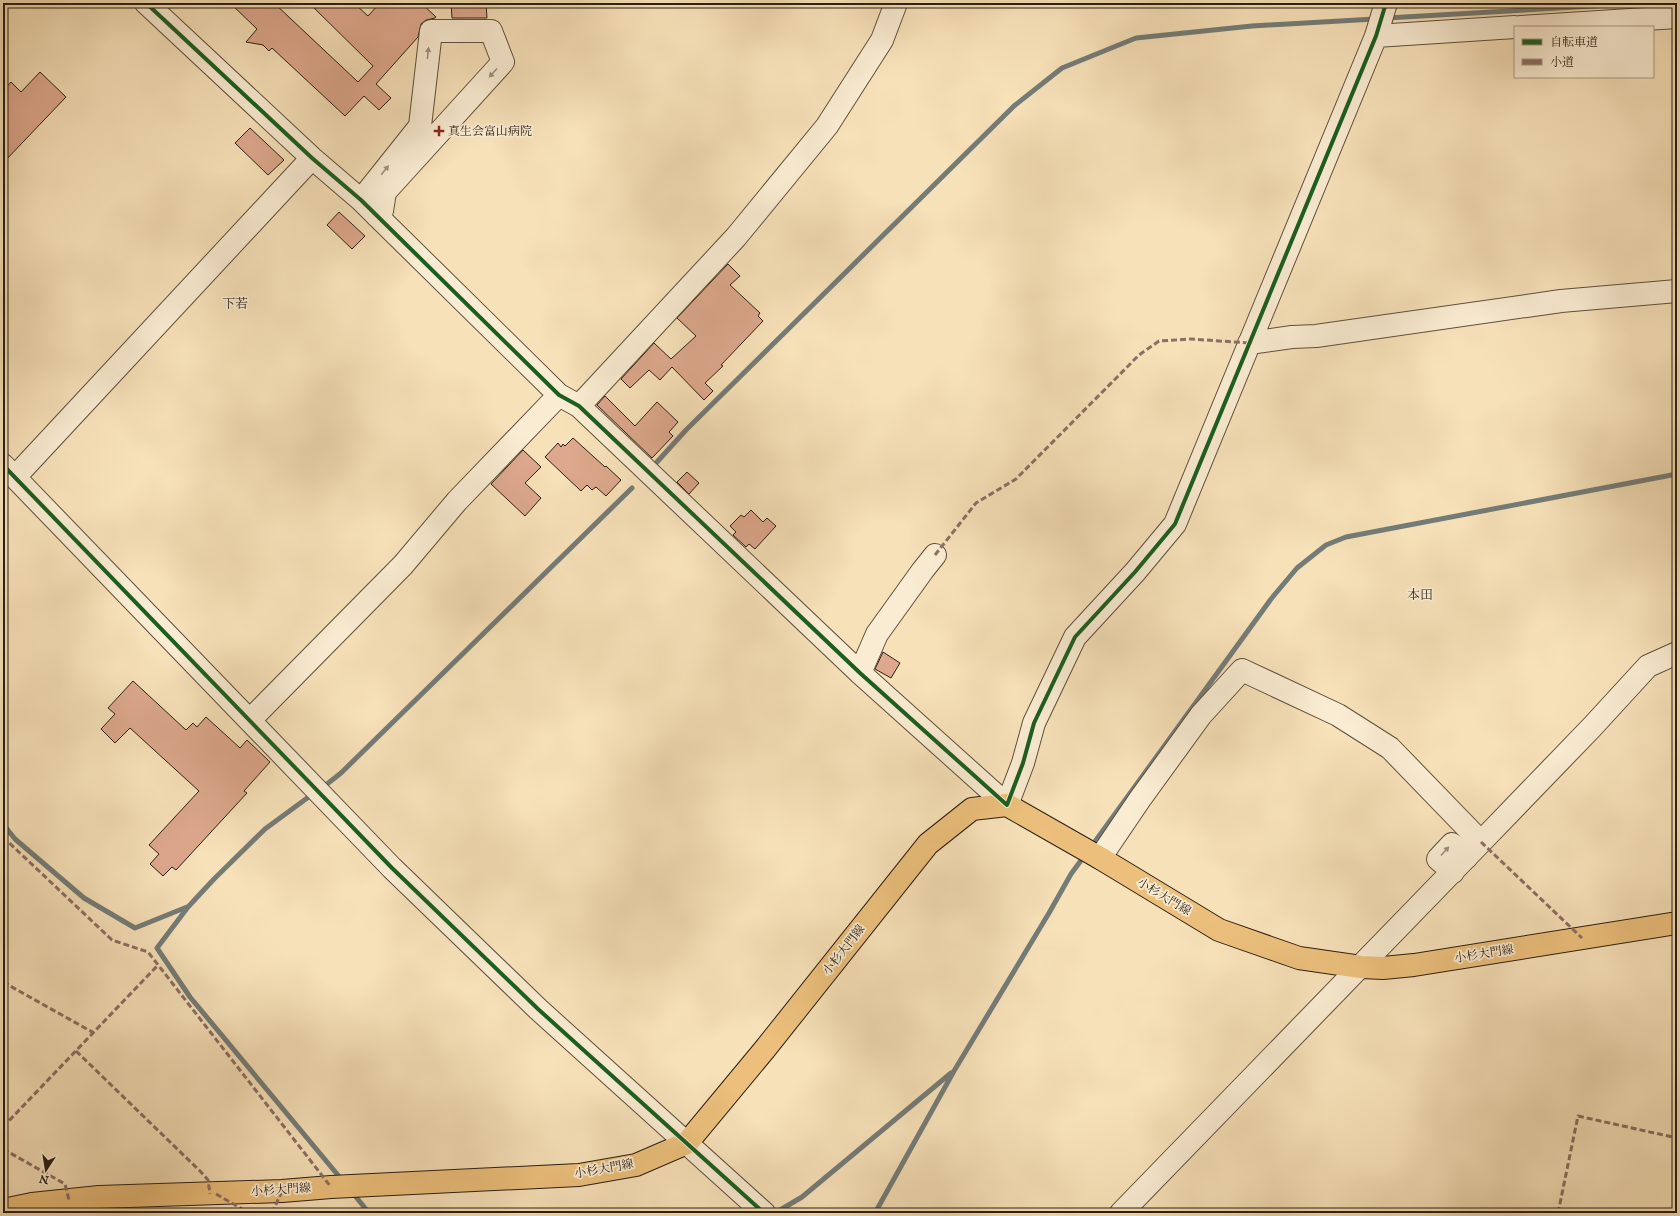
<svg xmlns="http://www.w3.org/2000/svg" width="1680" height="1216" font-family="'IM FELL English','Noto Serif JP',serif">
  <rect width="100%" height="100%" fill="#f7e1b9"/>
  <filter id="stains"><feTurbulence type="fractalNoise" baseFrequency=".005" numOctaves="4"/><feColorMatrix values="0 0 0 0 .2 0 0 0 0 .09 0 0 0 0 .02 0 0 0 .5 -.17"/></filter>
  <radialGradient id="worn" r=".72"><stop offset=".6" stop-color="#630" stop-opacity="0"/><stop offset="1" stop-color="#630" stop-opacity=".3"/></radialGradient>
  <g fill="none" stroke-linecap="round" stroke-linejoin="round">
    <!-- stream -->
    <path stroke="#747c78" stroke-width="5" d="M1387,18l257,-15
      M657,462l29,-32 328,-324 48,-38 74,-30 116,-12 123,-7
      M322,788l19,-15 291,-285
      M314,793l-49,36 -51,50 -26,28 -31,41 33,49 152,183
      M3,824l12,15 69,59 51,30 52,-21
      M1091,847l180,-248 26,-31 29,-23 20,-8 331,-63
      M352,1192l17,21
      M775,1213l27,-16 149,-124
      M875,1213l79,-142 95,-158 22,-39 14,-19"/>
  </g>
  <!-- building -->
  <path fill="#dda88d" stroke="#2b1e13" d="M230,3h44l84,79 15,-16 -64,-63h45l14,13 12,-13h41l15,14 -1,1 -9,2 -5,4 -3,13 -42,47 15,14 -12,12 -15,-14 -19,20 -73,-68 -3,3 -6,-6 -17,-3 11,-13z
    M451,3h35l1,15h-35z
    M40,72l26,25 -63,66v-72l8,-9 10,10z
    M250,128l34,32 -16,15 -33,-32z
    M339,212l26,24 -13,13 -25,-24z
    M728,264l12,12 -10,9 30,28 -2,3 5,5 -42,44 2,1 -18,17 8,8 -9,9 -32,-33 -12,13 -11,-10 -19,18 -9,-9 33,-36 17,16 25,-23 -19,-18z
    M605,396l30,30 22,-24 21,20 -9,10 4,4 -21,22 -55,-53z
    M573,438l32,29 1,-1 15,14 -15,16 -10,-9 -4,3 -5,-5 -6,6 -36,-34 13,-14 3,4 2,-3 2,2z
    M523,450l18,17 -16,16 16,15 -16,18 -34,-32z
    M687,472l12,11 -10,11 -12,-12z
    M751,510l12,12 4,-4 9,8 -21,23 -6,-5 -3,3 -13,-12 3,-3 -6,-6 11,-11 3,2z
    M883,652l17,11 -9,15 -16,-9z
    M133,681l53,49 7,-7 4,4 9,-10 34,31 7,-8 23,22 -26,29 3,2 -71,77 -4,-3 -9,9 -13,-12 9,-10 -10,-9 50,-54 -69,-63 -15,15 -14,-14 14,-15 -7,-6z"/>
  <g fill="none" stroke-linecap="round" stroke-linejoin="round">
    <defs>
      <path id="minor" d="M146,3l166,155 49,42 198,195 20,11 281,267 147,132 16,-42 11,-40 41,-86 60,-65 40,-48 201,-488 10,-33
        M1521,27l156,-10
        M1376,36l139,-9
        M361,200l59,-74 11,-95h60l12,31 -118,130 -3,19 -5,5
        M1249,343l43,-6 24,-1 245,-35 116,-10
        M579,406l157,-169 91,-111 55,-86 14,-37
        M3,465l389,403 146,141 226,204
        M15,477l297,-319
        M860,673l17,-39 46,-64 12,-15
        M250,720l153,-155 54,-64 102,-106
        M1100,858l40,-59 61,-84 41,-45 96,45 52,33 91,94
        M1453,872l-15,-13 14,-15 15,13
        M1121,1213l360,-371 111,-115 56,-61 29,-13"/>
      <path id="major" d="M3,1210l29,-6 67,-7 183,-6 49,-4 248,-12 57,-10 51,-22 78,-94 163,-205 44,-35 35,-4 93,53 119,72 80,28 62,9 22,1 31,-3 263,-42"/>
    </defs>
    <!-- minor casing -->
    <use href="#minor" stroke="#5e4f3c" stroke-width="24"/>
    <!-- major casing -->
    <use href="#major" stroke="#2b1e13" stroke-width="24"/>
    <!-- minor -->
    <use href="#minor" stroke="#faecd2" stroke-width="22"/>
    <!-- major -->
    <use href="#major" stroke="#ecc07c" stroke-width="22"/>
    <!-- quiet -->
    <path stroke="#8d6e63" stroke-width="3" stroke-dasharray="6 3" stroke-linecap="butt" d="M935,555l41,-52 40,-24 123,-124 20,-14 32,-2 58,4
      M3,837l109,103 36,12 183,235
      M1481,842l101,96
      M3,982l91,51
      M76,1051l124,120 8,9 2,14
      M3,1127l155,-162
      M3,1149l62,35 4,16
      M216,1194l33,19
      M272,1213l10,-22
      M1558,1213l20,-97 99,22"/>
    <defs>
      <path id="cycleway" d="M146,3l166,155 49,42 198,195 20,11 281,267 147,132 16,-42 11,-40 41,-86 60,-65 40,-48 201,-488 10,-33
        M3,465l389,403 146,141 226,204"/>
    </defs>
    <!-- cycleway casing -->
    <use href="#cycleway" stroke="#faecd2" stroke-width="6"/>
    <!-- cycleway -->
    <use href="#cycleway" stroke="#1b5e20" stroke-width="4"/>
  </g>
  <!-- one-way arrows -->
  <defs><path id="oneway-solid" d="M-6-.8H1V-3.2L6.5 0L1 3.2V.8H-6Z"/></defs>
  <g fill="#9d8f7c">
    <use href="#oneway-solid" transform="translate(428 53) rotate(-84)"/>
    <use href="#oneway-solid" transform="translate(493 73) rotate(132)"/>
    <use href="#oneway-solid" transform="translate(385 170) rotate(-51)"/>
    <use href="#oneway-solid" transform="translate(1445 851) rotate(-48)"/>
  </g>
  <!-- markers -->
  <path fill="#8f2418" stroke="#faecd2" stroke-width="1.5" d="M437 125h4v4h4v4h-4v4h-4v-4h-4v-4h4z"/>
  <g text-anchor="middle" dominant-baseline="central" stroke-width="3.5" stroke-linejoin="round" paint-order="stroke">
    <!-- poi labels -->
    <g font-size="12" fill="#2b1e13" stroke="#faecd2" text-anchor="start">
      <text x="448" y="131">真生会富山病院</text>
    </g>
    <!-- street labels -->
    <g font-size="12" fill="#2b1e13" stroke="#faecd2">
      <text transform="translate(1164 897) rotate(31)">小杉大門線</text>
      <text transform="translate(844 950) rotate(-52)">小杉大門線</text>
      <text transform="translate(1484 954) rotate(-9)">小杉大門線</text>
      <text transform="translate(604 1169) rotate(-10)">小杉大門線</text>
      <text transform="translate(281 1190) rotate(-4)">小杉大門線</text>
    </g>
    <!-- neighbourhood labels -->
    <g font-size="13" fill="#2b1e13" stroke="#faecd2">
      <text x="235" y="304">下若</text>
      <text x="1420" y="595">本田</text>
    </g>
  </g>
  <!-- margin -->
  <rect width="1680" height="1216" fill="none" stroke="#f7e1b9" stroke-width="16"/>
  <rect x="4" y="4" width="1672" height="1208" fill="none" stroke="#2b1e13" stroke-width="2"/>
  <rect x="8" y="8" width="1664" height="1200" fill="none" stroke="#2b1e13"/>
  <!-- legend -->
  <rect x="1514" y="26" width="140" height="52" fill="#faecd2" stroke="#a79a86"/>
  <rect x="1522" y="39" width="20" height="6" fill="#1b5e20" stroke="#a79a86"/>
  <text x="1550" y="46" font-size="12" fill="#2b1e13">自転車道</text>
  <rect x="1522" y="59" width="20" height="6" fill="#8d6e63" stroke="#a79a86"/>
  <text x="1550" y="66" font-size="12" fill="#2b1e13">小道</text>
  <!-- north arrow -->
  <g transform="translate(46 1170) rotate(192)" stroke="#faecd2" stroke-width="3" paint-order="stroke">
  <path d="M0-3L7 15L0 10L-7 15Z" fill="#2b1e13"/>
  <text y="-6" font-size="11" font-weight="bold" text-anchor="middle" fill="#2b1e13">N</text>
  </g>
  <rect width="100%" height="100%" filter="url(#stains)"/>
  <rect width="100%" height="100%" fill="url(#worn)"/>
</svg>
